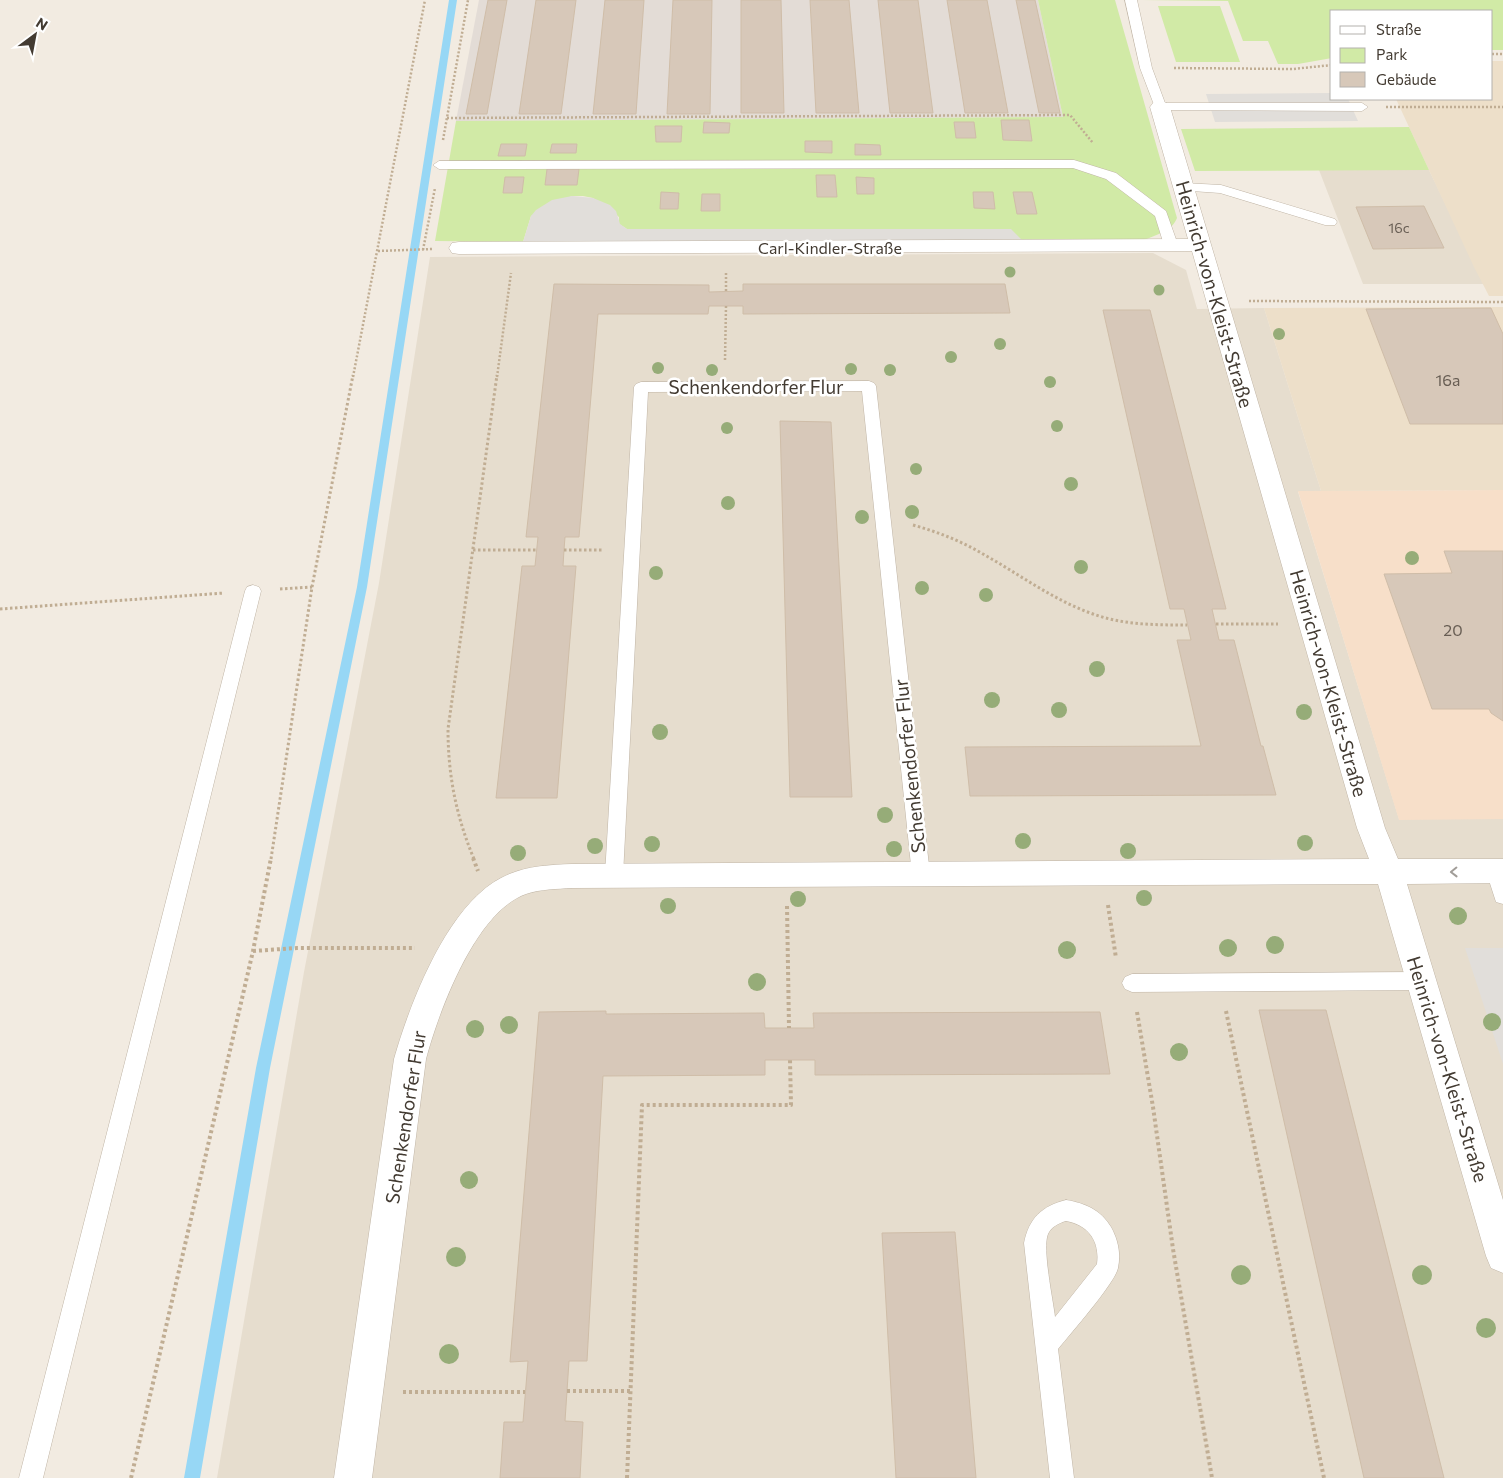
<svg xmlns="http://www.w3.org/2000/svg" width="1503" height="1478" font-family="Commissioner,sans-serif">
  <rect width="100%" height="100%" fill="#f2ebe1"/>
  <!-- residential -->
  <path fill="#e6ddce" d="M1319,170h110l55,114h-121z
    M1153,253l33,17 11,39 67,-1 57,183 -23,1 101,327h104v659h-1286l87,-506 75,-389 51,-326z"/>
  <!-- commercial -->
  <path fill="#f7dfc9" d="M1503,490v329l-104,1 -101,-329z"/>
  <!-- industrial -->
  <path fill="#e3dcd6" d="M479,0h559l25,117 -607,4z"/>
  <!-- education -->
  <path fill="#eddfc9" d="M1492,61h11v235h-14l-15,-29 -78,-168h96z
    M1503,307v183l-182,1 -57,-183z"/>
  <!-- green -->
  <path fill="#d1eaa6" d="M1038,0h77l62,218c-5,13 -21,17 -33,22l-121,1 -396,-12 -8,-5v-7l-26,-19 -10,-2h-11l-41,20 -8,26 -88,-1 21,-120 607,-4z
    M1142,0h361v50h-11v-39h-160v47l-34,6h-20l-10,-23h-25l-15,-40z
    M1158,6h62l20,56h-64z
    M1409,127l20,43 -234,1 -14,-42z"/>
  <!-- parking -->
  <path fill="#e1deda" d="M1332,93v6h16l10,22 -143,1 -9,-28z
    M572,196l21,2 17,7 6,6 4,13 7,5h384l12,12 -500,1 8,-26 5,-6 16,-10z
    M1465,948h38v116z"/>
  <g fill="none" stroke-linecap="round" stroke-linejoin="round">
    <!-- stream -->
    <path fill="#97d7f5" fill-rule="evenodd" d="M449,0h8l-90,587 -97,481 -70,410h-16l72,-410 101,-481z"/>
  </g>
  <!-- building -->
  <path fill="#d7c8b9" stroke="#cfbda8" d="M488,0h19l-20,114h-21z
    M536,0h40l-15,114h-42z
    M605,0h39l-8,114h-43z
    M673,0h39l-2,114h-43z
    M741,0h40l3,113h-43z
    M810,0h39l10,113h-43z
    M878,0h40l15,113h-43z
    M947,0h40l21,113h-43z
    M1016,0h19l25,113h-21z
    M1001,120h28l3,21 -29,-1z
    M704,122l26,1 -1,10h-26z
    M954,122h20l2,16h-20z
    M655,126h27l-1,16h-25z
    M805,141h27v12l-27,-1z
    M501,144h26l-2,12h-27z
    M552,144h25l-1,9h-26z
    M855,144l25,1 1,10h-26z
    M547,169h32l-2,16h-32z
    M816,175h19l2,22h-20z
    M505,177h19l-2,16h-19z
    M856,177l18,1v16h-17z
    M661,192l18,1 -1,16h-18z
    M973,192h20l2,17 -21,-1z
    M1013,192h19l5,22h-20z
    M702,194h18v17h-19z
    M1424,206l20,42 -71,1 -17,-42z
    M554,284l155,1v7l34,-1v-7h262l5,29 -267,1v-8h-34l-1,8h-110l-19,223h-14l-1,13 -1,16h13l-19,232h-61l26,-232h13l3,-29h-12z
    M1491,308l12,26v90h-93l-44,-115z
    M1103,310h47l76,299h-14l7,31h15l27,106h2l13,49 -306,1 -5,-49 236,-1 -24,-106h14l-7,-31h-14z
    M780,421l51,1 21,375h-62z
    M1444,551h59v170l-12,-8 -2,-4h-57l-48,-135 68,-1z
    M1259,1010h67l118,468h-80z
    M606,1011v3l158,-1 1,15h49l-1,-15 287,-1 10,62 -295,1v-15h-50v15l-162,1 -16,285h-18l-4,60 18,1 -3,56h-80l4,-56h19l5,-61 -18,1 29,-350z
    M955,1232l21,246h-80l-14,-245z"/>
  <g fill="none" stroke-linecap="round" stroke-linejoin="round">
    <defs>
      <path id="lane" d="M1125,0h12l15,68 13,35h197l6,4 -6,4 -206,-1 -16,-42z
        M1074,160l42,13 50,38 12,34 -2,3 -5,1 -7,-4 -9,-29 -49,-37 -33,-11 -634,1 -6,-4 6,-4z
        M1183,183l38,2 114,34 2,3 -2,3h-10l-105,-32 -42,-3 -1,-3 1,-3z
        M869,381l5,2 2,3 54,489 -2,6 -7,2 -7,-2 -2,-6 -50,-484 -214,1 -25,483 -2,6 -7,2 -7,-2 -2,-6 29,-488 2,-3 5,-2z
        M253,585l6,2 2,4 -218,887h-24l226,-887 2,-4z
        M1495,863l7,2 1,3v36l-7,-2 -10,-31 2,-6z
        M1421,972l7,3 3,6 -3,6 -7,3 -289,2 -7,-3 -3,-6 3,-6 7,-3z
        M1066,1200c19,3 35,10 45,27 7,13 10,26 7,41 -3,15 -47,65 -60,81l16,129h-24l-26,-235c5,-25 18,-37 42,-43zM1066,1221c23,4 34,21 31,43l-42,53c-2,-17 -13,-69 -7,-83 3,-7 11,-11 18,-13z"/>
      <path id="street" d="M1160,101l7,2 3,4 215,721 13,31h105v24l-96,1 96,316v73l-12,-5 -5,-12 -108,-372 -806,4c-15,1 -31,1 -46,6 -51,18 -87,117 -100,165l-54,419h-38l60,-419c16,-56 53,-153 107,-181 22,-12 47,-13 71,-14l797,-5 -12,-31 -165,-577 -733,3 -7,-1 -3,-5 3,-5 7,-1 729,-3 -38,-132 3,-4z"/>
    </defs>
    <!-- lane casing -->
    <use href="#lane" stroke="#c0b5a6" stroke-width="1"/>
    <!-- street casing -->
    <use href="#street" stroke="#c0b5a6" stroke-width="1"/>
    <!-- path-far2 -->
    <path stroke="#c0ad93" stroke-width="2.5" stroke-dasharray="2 2" stroke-linecap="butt" d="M1492,54h11
      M1174,68l119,1 39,-4
      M1386,107h117
      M447,118l623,-3 23,28
      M443,140l25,-140
      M423,250l12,-62
      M378,251l55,-2
      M726,273v19
      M1249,301l254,1
      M725,360l1,-54
      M353,377l72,-377
      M497,377l14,-104"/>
    <!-- path-far1 -->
    <path stroke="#c0ad93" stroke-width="3" stroke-dasharray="2.5 2.5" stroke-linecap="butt" d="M913,525c25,7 48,16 70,29 36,20 70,46 110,60 30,11 63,11 94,11
      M473,550h64
      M564,550h39
      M280,589l32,-2
      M0,609l224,-16
      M1216,624h62
      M271,859l41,-272 41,-212
      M474,859c-18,-43 -26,-84 -26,-130l49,-354"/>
    <!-- path -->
    <path stroke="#c0ad93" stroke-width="4" stroke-dasharray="3 3" stroke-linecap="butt" d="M473,858l5,13
      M1108,905l8,53
      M787,906l2,122
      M253,951l44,-3h118
      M1226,1011l98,467
      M1137,1012l16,95 20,142 39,229
      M567,1391h63
      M403,1392h122
      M131,1478l122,-527 18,-93
      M627,1478l15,-373h149l-1,-45"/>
    <!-- lane -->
    <use href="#lane" fill="#fff" fill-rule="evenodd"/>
    <!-- street -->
    <use href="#street" fill="#fff" fill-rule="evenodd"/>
  </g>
  <!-- trees -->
  <g fill="#96ac78">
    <circle cx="1010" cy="272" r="5.5"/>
    <circle cx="1159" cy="290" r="5.5"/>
    <circle cx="1279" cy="334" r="6"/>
    <circle cx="1000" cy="344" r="6"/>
    <circle cx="951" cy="357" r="6"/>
    <circle cx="658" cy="368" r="6"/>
    <circle cx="851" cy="369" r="6"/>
    <circle cx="712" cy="370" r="6"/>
    <circle cx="890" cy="370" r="6"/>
    <circle cx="1050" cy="382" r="6"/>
    <circle cx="1057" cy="426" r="6"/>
    <circle cx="727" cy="428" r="6"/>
    <circle cx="916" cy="469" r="6"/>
    <circle cx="1071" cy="484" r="7"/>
    <circle cx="728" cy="503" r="7"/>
    <circle cx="912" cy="512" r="7"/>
    <circle cx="862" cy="517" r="7"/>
    <circle cx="1412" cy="558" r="7"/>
    <circle cx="1081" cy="567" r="7"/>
    <circle cx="656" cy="573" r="7"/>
    <circle cx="922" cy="588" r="7"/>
    <circle cx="986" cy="595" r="7"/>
    <circle cx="1097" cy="669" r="8"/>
    <circle cx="992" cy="700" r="8"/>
    <circle cx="1059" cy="710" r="8"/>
    <circle cx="1304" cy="712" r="8"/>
    <circle cx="660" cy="732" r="8"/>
    <circle cx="885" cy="815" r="8"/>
    <circle cx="1023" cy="841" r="8"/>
    <circle cx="1305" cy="843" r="8"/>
    <circle cx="652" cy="844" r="8"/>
    <circle cx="595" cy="846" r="8"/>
    <circle cx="894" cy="849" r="8"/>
    <circle cx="1128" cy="851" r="8"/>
    <circle cx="518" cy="853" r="8"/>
    <circle cx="1144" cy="898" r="8"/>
    <circle cx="798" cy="899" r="8"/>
    <circle cx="668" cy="906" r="8"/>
    <circle cx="1458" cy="916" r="9"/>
    <circle cx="1275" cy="945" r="9"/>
    <circle cx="1228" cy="948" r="9"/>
    <circle cx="1067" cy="950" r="9"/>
    <circle cx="757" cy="982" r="9"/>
    <circle cx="1492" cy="1022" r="9"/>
    <circle cx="509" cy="1025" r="9"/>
    <circle cx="475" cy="1029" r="9"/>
    <circle cx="1179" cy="1052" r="9"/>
    <circle cx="469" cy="1180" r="9"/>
    <circle cx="456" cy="1257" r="10"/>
    <circle cx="1241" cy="1275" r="10"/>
    <circle cx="1422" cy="1275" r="10"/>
    <circle cx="1486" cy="1328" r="10"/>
    <circle cx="449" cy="1354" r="10"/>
  </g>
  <!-- one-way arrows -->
  <defs><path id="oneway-chevron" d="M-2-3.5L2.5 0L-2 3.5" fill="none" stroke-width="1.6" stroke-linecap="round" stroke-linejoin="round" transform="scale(1.25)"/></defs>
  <use stroke="#a19d98" href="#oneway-chevron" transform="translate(1454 872) rotate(179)"/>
  <g text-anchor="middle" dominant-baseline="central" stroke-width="5" stroke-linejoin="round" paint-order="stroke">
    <!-- far-number labels -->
    <g font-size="14" fill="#685e54">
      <text x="1399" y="227">16c</text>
    </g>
    <!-- far-street labels -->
    <g font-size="16" fill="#433b32" stroke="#fff">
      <text x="830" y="247">Carl-Kindler-Straße</text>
    </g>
    <!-- number labels -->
    <g font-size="16" fill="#685e54">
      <text x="1448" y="379">16a</text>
      <text x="1453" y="629">20</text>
    </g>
    <!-- street labels -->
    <g font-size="19" fill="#433b32" stroke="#fff">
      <text transform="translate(1215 294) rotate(74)">Heinrich-von-Kleist-Straße</text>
      <text x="756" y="386">Schenkendorfer Flur</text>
      <text transform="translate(1329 683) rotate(74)">Heinrich-von-Kleist-Straße</text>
      <text transform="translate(909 766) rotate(-96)">Schenkendorfer Flur</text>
      <text transform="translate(1448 1069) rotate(73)">Heinrich-von-Kleist-Straße</text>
      <text transform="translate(405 1117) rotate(-81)">Schenkendorfer Flur</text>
    </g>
  </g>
  <!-- legend -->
  <rect x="1330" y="10" width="162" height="90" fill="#ffffff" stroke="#b4b1ad"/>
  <rect x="1340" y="26" width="25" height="8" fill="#ffffff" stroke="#b4b1ad"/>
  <text x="1376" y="35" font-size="15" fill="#433b32">Straße</text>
  <rect x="1340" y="48" width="25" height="15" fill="#d1eaa6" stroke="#b4b1ad"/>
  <text x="1376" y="60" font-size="15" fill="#433b32">Park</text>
  <rect x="1340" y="72" width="25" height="15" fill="#d7c8b9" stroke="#b4b1ad"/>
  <text x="1376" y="85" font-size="15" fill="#433b32">Gebäude</text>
  <!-- north arrow -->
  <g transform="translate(35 35) rotate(32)" stroke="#ffffff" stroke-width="4" paint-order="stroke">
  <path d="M0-4L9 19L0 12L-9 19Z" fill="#433b32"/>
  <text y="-8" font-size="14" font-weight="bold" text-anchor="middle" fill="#433b32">N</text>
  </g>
</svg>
